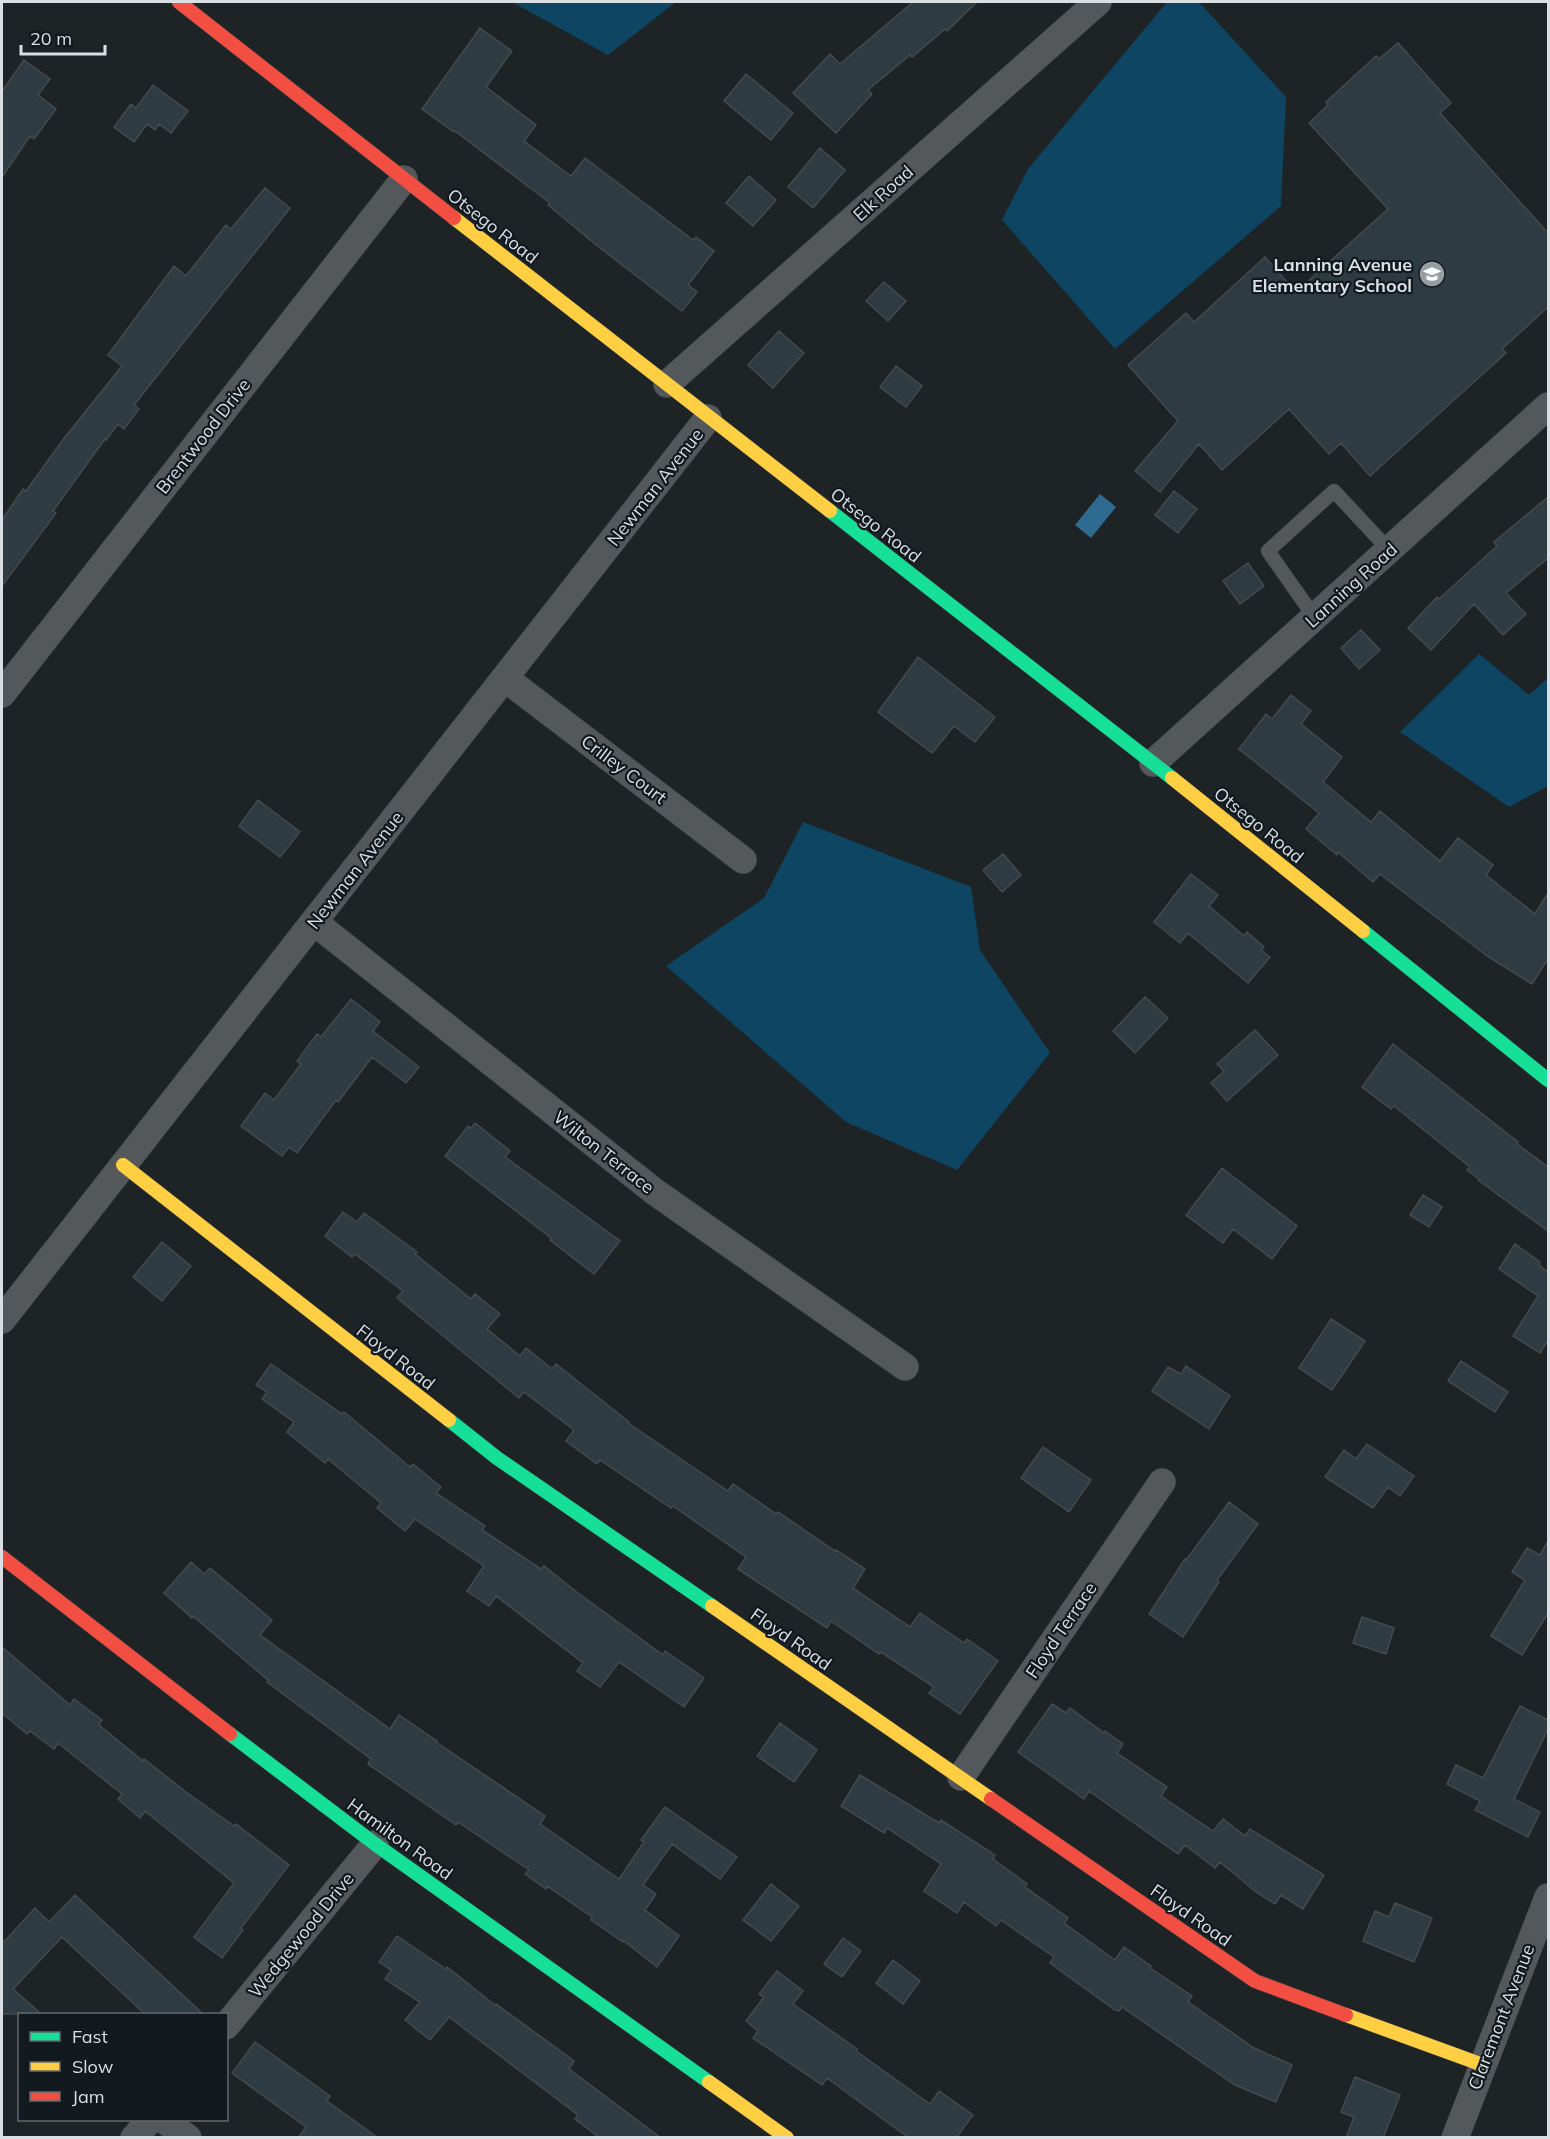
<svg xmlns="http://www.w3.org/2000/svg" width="1550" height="2139" font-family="Mulish,sans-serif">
  <rect width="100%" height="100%" fill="#1e2326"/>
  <!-- green -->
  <path fill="#0d4563" d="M512,2h164l-68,53z
    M1167,2h32l87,95 -5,109 -166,143 -113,-129 26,-51z
    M1479,654l50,41 19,-17v108l-39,21 -109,-75z
    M803,822l168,65 9,63 70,103 -93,117 -111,-48 -180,-156 98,-68z"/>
  <!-- water -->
  <path fill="#2f6b90" d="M1100,494l16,13 -25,31 -16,-13z"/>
  <!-- building -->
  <path fill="#2f3b42" stroke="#454a4c" stroke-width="1.5" d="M913,2h64l-30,29 -2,-2 -33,28 -2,-2 -42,35 4,4 -36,39 -43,-40 37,-39 10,10z
    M480,28l32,23 -26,36 50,38 -12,16 47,35 14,-18 108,82 3,-3 18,14 -26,34 9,7 -15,19 -87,-67 -47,-39 2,-2 -95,-72 -1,1 -32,-23z
    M1398,43l53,60 -11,10 108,120v74l-46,42 4,4 -136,123 -29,-33 -12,11 -40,-45 -67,61 -23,-26 -39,48 -25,-21 43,-50 -50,-56 58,-52 8,9 71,-65 31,35 92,-83 -79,-86 19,-18 -2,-3 50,-46 3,3z
    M24,60l26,19 -12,16 18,14 -22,30 -4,-3 -28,41v-86z
    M746,74l47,39 -22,27 -47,-39z
    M153,85l35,26 -17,22 -12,-9 -4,6 -8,-6 -13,18 -20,-15 17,-23 5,4z
    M820,148l25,22 -32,38 -25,-21z
    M749,176l27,24 -23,26 -27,-23z
    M265,188l25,20 -156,197 5,4 -15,20 -6,-5 -12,16 -1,-1 -52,72 3,2 -54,73v-66l21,-31 3,2 36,-50 60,-75 -14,-11 66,-89 12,10 40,-51 5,4z
    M884,282l22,19 -18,20 -22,-20z
    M779,331l25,22 -31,35 -25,-23z
    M896,366l26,20 -16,21 -26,-20z
    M1174,491l23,18 -19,24 -23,-18z
    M1548,497v61l-42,35 20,21 -23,21 -29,-31 -43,46 -23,-22 29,-31 2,2 58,-53 -3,-4z
    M1248,563l16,23 -24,18 -17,-23z
    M1361,630l19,20 -21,19 -18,-21z
    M918,657l77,60 -20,25 -21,-16 -22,27 -54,-41z
    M1291,695l20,16 -10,13 41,33 -19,25 48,40 9,-11 60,50 18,-23 35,27 -7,10 49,39 13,-21v66l-16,25 -45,-28 -107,-82 -7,8 -35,-30 -1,3 -31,-26 13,-16 -80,-64 27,-35 6,5z
    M258,800l42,32 -20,25 -41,-31z
    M1003,854l18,21 -19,17 -19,-22z
    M1191,874l27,21 -9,11 35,30 3,-4 17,15 -3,3 9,7 -22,26 -60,-50 -8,10 -26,-21z
    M1145,997l23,21 -33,35 -22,-22z
    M351,999l29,23 -7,9 46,36 -13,16 -34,-26 -34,45 -2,-2 -39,53 -8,-6 -7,9 -41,-30 24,-33 9,7 27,-36 -4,-3 20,-27 4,3z
    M1255,1030l23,25 -51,46 -16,-18 13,-12 -7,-7z
    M1393,1044l125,98 -1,2 31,23v64l-70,-51 1,-1 -12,-9 3,-3 -76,-61 -3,3 -29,-22z
    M475,1123l35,28 -5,6 115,84 -26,33 -44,-34 1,-2 -106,-82 23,-30 3,2z
    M1222,1168l75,58 -25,33 -39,-30 -10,14 -37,-28z
    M1423,1195l19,12 -13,20 -19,-12z
    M343,1212l14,10 7,-9 53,39 -2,2 56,45 4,-5 25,20 -13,15 33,27 6,-8 26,21 4,-5 73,58 -1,1 100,68 5,-7 43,30 2,-2 57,39 1,-1 29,19 -12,19 57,39 10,-14 44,30 3,-4 31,22 -38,53 -31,-21 5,-6 -53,-35 -2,2 -48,-33 -4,7 -89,-59 8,-12 -73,-51 -2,2 -71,-48 -3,4 -31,-23 8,-11 -50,-38 -5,6 -122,-100 6,-7 -48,-37 -3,3 -27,-21z
    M162,1242l29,24 -29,35 -29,-24z
    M1515,1244l25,18 -1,3 9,7v68l-8,13 -27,-17 25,-40 -39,-27z
    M1331,1319l34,22 -33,49 -33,-22z
    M1461,1361l47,31 -13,20 -47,-31z
    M271,1364l71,50 2,-2 66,55 3,-3 28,23 -5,6 49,33 -3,4 59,39 3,-3 34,27 85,62 2,-4 39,27 -20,29 -65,-45 -19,25 -23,-16 6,-8 -87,-67 -7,10 -22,-15 17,-25 -69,-47 -10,12 -28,-23 4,-5 -53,-44 -3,4 -38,-31 7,-10 -32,-23 5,-7 -11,-7z
    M1186,1366l44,30 -21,33 -57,-38 16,-24 13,7z
    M1367,1444l47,32 -14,20 -12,-9 -15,21 -48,-31 19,-27 12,9z
    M1043,1447l48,33 -22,32 -48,-34z
    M1229,1502l29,22 -41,56 2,2 -36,55 -34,-23 36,-55 1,1z
    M1548,1541v72l-26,42 -31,-19 34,-56 -13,-8 15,-24 13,7z
    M191,1562l13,12 6,-6 62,52 -12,15 130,94 9,-14 38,26 -1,1 109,74 -5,8 79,55 25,-37 -3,-2 24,-33 72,50 -17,22 -48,-35 -29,41 13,9 -11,16 34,26 -22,31 -33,-26 -1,1 -32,-22 1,-3 -45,-31 -1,3 -21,-15 4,-4 -71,-48 -2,3 -88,-61 3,-5 -104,-77 1,-2 -75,-64 -1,2 -28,-25z
    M1362,1617l32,11 -8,26 -33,-11z
    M2,1647l68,58 4,-6 28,21 -3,5 44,36 1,-2 42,33 48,34 2,-2 53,41 -48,63 2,2 -21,28 -28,-21 40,-54 -89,-72 -5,7 -22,-19 4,-5 -64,-51 -4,6 -24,-18 -3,3 -25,-21z
    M1052,1704l14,9 4,-5 34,25 1,-2 18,13 -6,9 50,34 -6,9 52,35 10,-12 22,17 5,-7 74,46 -21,34 -22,-14 -6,9 -19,-12 -36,-30 -5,6 -30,-23 -7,9 -89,-63 -5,8 -66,-47z
    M1520,1706l28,14v9l-34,70 26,13 -12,25 -53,-27 5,-9 -33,-17 9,-19 27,13z
    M780,1723l37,27 -23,32 -37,-26z
    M860,1775l79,48 2,-3 54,35 -2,4 34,25 -2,3 43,31 -4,5 51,37 9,-13 27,19 -1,2 42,28 -4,6 66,46 38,17 -16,37 -41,-17 -113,-78 -3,4 -4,-1 -65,-47 4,-6 -53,-37 -5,6 -32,-24 -7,11 -33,-22 17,-27 -54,-36 -3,5 -43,-27z
    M771,1884l28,22 -28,35 -28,-21z
    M75,1895l128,119h-58l-83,-77 -49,52 28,25h-39v-70l33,-36 14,14z
    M1395,1903l37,15 -18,44 -51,-21 12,-30 14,6z
    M397,1936l49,33 1,-2 49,39v-2l78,57 -5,8 92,69h-61l-25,-19 3,-4 -129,-98 -19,23 -25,-20 15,-18 -35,-23 6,-9 -12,-8z
    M843,1938l18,13 -19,26 -18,-13z
    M893,1960l27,21 -17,23 -27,-21z
    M777,1971l26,20 -10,13 64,45 -1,2 74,53 9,-13 34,24 -17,23h-47l-82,-60 -5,7 -69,-47 5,-7 -12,-10 18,-24 -5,-3z
    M255,2042l75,54 -3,5 51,37h-80l8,-11 -74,-54z
    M1355,2077l45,18 -17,43h-37l8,-21 -13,-5z"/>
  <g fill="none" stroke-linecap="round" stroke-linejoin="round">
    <defs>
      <path id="lane" d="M1315,618l-47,-67 66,-60 55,59"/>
      <path id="street" d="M667,384l431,-382
        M506,679l237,181
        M2,694l402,-515
        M1153,763l395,-357
        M314,922l341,270 250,175
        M2,1320l706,-902
        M961,1777l201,-295
        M226,2026l149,-182
        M164,2120l24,18
        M134,2138l16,-18
        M1455,2138l93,-241"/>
      <path id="fast" d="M830,511l342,267
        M1363,931l185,149
        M449,1420l48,38 215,148
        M230,1734l145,110 334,238"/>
      <path id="slow" d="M454,218l376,293
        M1172,778l191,153
        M123,1165l326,255
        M712,1606l279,193
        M1346,2015l137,50
        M709,2082l78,56"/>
      <path id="jam" d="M179,2l275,216
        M2,1557l228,177
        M991,1799l264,182 91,34"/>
    </defs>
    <!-- lane casing -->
    <use href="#lane" stroke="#3b3f41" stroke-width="15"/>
    <!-- street casing -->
    <use href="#street" stroke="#3b3f41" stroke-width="28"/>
    <!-- fast casing -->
    <use href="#fast" stroke="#3b3f41" stroke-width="15"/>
    <!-- slow casing -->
    <use href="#slow" stroke="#3b3f41" stroke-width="15"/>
    <!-- jam casing -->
    <use href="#jam" stroke="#3b3f41" stroke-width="15"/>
    <!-- lane -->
    <use href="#lane" stroke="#55585a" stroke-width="14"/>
    <!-- street -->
    <use href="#street" stroke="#55585a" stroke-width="27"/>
    <!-- fast -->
    <use href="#fast" stroke="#16e098" stroke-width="14"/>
    <!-- slow -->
    <use href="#slow" stroke="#ffcf43" stroke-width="14"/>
    <!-- jam -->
    <use href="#jam" stroke="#f24e42" stroke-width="14"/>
  </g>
  <!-- icons -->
  <defs>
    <symbol id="school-disc" viewBox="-11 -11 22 22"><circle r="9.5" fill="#989da1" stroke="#121a20"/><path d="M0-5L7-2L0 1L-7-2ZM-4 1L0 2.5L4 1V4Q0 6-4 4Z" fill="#fff"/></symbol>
  </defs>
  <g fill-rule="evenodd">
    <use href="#school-disc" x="1417" y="259" width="30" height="30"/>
  </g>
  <g text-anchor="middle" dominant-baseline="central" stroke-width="4.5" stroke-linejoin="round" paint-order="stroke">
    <!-- street labels -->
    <g font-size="18" fill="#d9dfe3" stroke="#121a20">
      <text transform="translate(883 193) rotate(-42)">Elk Road</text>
      <text transform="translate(493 226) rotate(38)">Otsego Road</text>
      <text transform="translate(203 436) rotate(-52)">Brentwood Drive</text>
      <text transform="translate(655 487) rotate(-52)">Newman Avenue</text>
      <text transform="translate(876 525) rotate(38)">Otsego Road</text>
      <text transform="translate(1351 585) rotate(-42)">Lanning Road</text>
      <text transform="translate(624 769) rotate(37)">Crilley Court</text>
      <text transform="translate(1259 825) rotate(39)">Otsego Road</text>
      <text transform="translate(355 870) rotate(-52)">Newman Avenue</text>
      <text transform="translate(604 1152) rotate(38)">Wilton Terrace</text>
      <text transform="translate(396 1357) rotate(38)">Floyd Road</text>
      <text transform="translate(1061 1630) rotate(-56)">Floyd Terrace</text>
      <text transform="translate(791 1639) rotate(35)">Floyd Road</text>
      <text transform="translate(400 1839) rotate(36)">Hamilton Road</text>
      <text transform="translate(1191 1915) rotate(35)">Floyd Road</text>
      <text transform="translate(301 1935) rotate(-51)">Wedgewood Drive</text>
      <text transform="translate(1501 2017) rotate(-69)">Claremont Avenue</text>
    </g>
    <!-- poi labels -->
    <g font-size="18" font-weight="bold" fill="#d9dfe3" stroke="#121a20" text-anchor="end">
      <text x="1412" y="264">Lanning Avenue<tspan x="1412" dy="21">Elementary School</tspan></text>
    </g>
  </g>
  <!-- border -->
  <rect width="1550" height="2139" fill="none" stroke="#d9dfe3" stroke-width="6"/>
  <!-- legend -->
  <rect x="18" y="2013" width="210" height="108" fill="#121a20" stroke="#62696e" stroke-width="1.5"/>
  <rect x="30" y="2032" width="30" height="9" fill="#16e098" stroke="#62696e" stroke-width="1.5"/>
  <text x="72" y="2043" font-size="18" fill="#d9dfe3">Fast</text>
  <rect x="30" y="2062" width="30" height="9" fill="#ffcf43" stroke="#62696e" stroke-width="1.5"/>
  <text x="72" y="2073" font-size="18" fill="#d9dfe3">Slow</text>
  <rect x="30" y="2092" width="30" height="9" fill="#f24e42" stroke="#62696e" stroke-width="1.5"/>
  <text x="72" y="2103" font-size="18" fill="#d9dfe3">Jam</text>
  <!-- scale -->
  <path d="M21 45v9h84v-9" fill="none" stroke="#d9dfe3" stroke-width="3"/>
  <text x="30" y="45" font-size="18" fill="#d9dfe3" stroke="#121a20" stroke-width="4.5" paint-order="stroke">20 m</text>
</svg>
